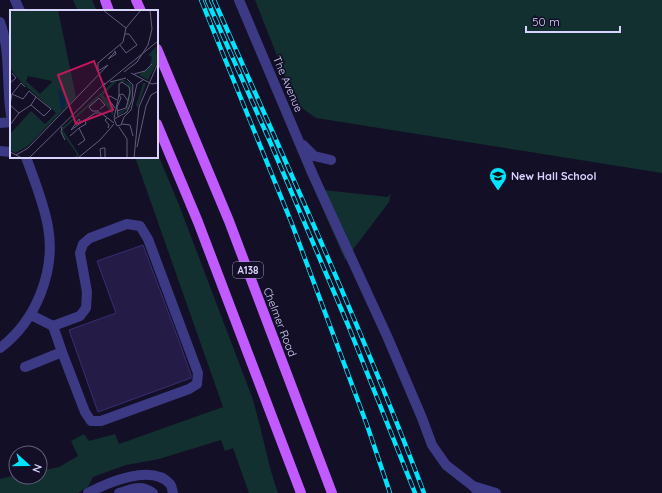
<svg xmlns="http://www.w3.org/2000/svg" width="662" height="493" font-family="Quicksand,sans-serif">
  <rect width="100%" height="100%" fill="#130f26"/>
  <!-- green -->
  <path fill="#12302f" d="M73,0h19l5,11h-19z
    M255,0h407v173l-346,-55 -20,-14z
    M157,152l22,53 73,192c10,32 15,65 26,96h-29l-16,-45 -8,3 -4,-11 -62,19 -33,6 -33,12 -5,10 -10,6h-78v-14l16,-4v2h24v-6l19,-4 19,-11 -7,-15 13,-7 5,7 26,-7 4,10 104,-37 -88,-250h22z
    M314,189l74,8 3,-4 -2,9 -44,58z"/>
  <!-- building -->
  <path fill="#241b47" stroke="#3b2d73" d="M143,245l36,96 12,34v3l-93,34 -29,-82 47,-17 -19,-52z"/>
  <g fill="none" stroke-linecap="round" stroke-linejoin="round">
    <!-- minor -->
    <path stroke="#3d3a85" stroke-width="10" d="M15,0l5,11
      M239,0l74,175 74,161 35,82 10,27 14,20 27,21 6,7
      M0,22c11,30 6,62 11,93
      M0,123l11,-1
      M303,145l11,11 17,4
      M0,151l11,1
      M53,326l27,-10 6,-8 1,-16 -7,-39 3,-9 7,-6 37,-14 13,2 8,13 50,134 -1,11 -8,5 -88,32h-10l-6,-9 -23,-60
      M0,348c36,-27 56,-77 48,-121 -4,-24 -14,-47 -22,-70
      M25,367l37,-15 -9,-26 -22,-11
      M473,486l23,7
      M88,493c19,-10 64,-30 82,-9 2,2 2,6 3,9
      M119,493c14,-4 21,-9 34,0"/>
    <!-- major -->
    <path stroke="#c25bff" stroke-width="10" d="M105,0l4,11
      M136,0l5,11
      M157,49l72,172 103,272
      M157,124l41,98 103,271"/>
    <defs>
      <path id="rail" d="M201,0l91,224 75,201 23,68
        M207,0l60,135
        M214,0c72,163 147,326 210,493
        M265,130l83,195 67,168"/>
    </defs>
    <!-- rail casing -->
    <use href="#rail" stroke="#00e5ff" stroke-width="4.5"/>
    <!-- rail -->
    <use href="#rail" stroke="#130f26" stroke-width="3" stroke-dasharray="9" stroke-linecap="butt"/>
  </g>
  <!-- icons -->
  <defs>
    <symbol id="school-pin" viewBox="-11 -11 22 30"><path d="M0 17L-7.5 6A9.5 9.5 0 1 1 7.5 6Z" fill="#00e5ff" stroke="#130f26"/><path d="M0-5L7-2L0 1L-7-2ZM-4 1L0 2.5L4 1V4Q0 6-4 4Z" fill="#111"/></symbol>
  </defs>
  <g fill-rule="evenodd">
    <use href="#school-pin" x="488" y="166" width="20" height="27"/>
  </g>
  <g text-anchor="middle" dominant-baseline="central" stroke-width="3.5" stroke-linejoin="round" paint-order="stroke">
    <!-- shield labels -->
    <rect fill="#130f26" stroke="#9e99be" stroke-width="1" x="233" y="262" width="30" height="16" rx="3"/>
    <g font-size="10" font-weight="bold" fill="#d9d4ff">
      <text x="248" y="270">A138</text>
    </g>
    <!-- street labels -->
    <g font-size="11" fill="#d9d4ff" stroke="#130f26">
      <text transform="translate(288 84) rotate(67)">The Avenue</text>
      <text transform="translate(280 322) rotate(69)">Chelmer Road</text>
    </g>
    <!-- poi labels -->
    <g font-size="11" font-weight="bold" fill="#d9d4ff" stroke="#130f26" text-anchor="start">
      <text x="511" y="176">New Hall School</text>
    </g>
  </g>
  <!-- overview -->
  <g transform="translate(10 10)">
    <rect width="148" height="148" fill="#130f26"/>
    <path d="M0,0h48l18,87 -48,49 -13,7 -5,-3v-16l21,-23 14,13 11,-11 -36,-32 -10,-13zM18,66l24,5v1l-12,12 -14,-13zM148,35l-2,5 2,11 -10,19 -9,-5 13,-10h-2l2,-8 -4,-2zM112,69l9,5 1,4 -4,21 -9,6 -1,-3 7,-2 5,-22 -4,-6 -9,-1 -14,14 10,12v9l-13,-20 -37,34 15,23 1,3 -5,2 3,-4 -15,-21v-5l51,-46zM133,73h3l-8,24 -2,-1z" fill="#12302f" fill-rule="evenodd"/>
    <path d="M48,78l7,11v8l-4,3z" fill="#0c2248"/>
    <path fill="none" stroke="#625e7d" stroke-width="1" d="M93,0l23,18M110,35l6,8 11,-8 -8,-11h-4M105,41l1,3 -8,5 6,-6zM88,62v-9l25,-21 3,-14 15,-18M114,62l13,-10 11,-17 4,-16 -2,-19M121,63l21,11 6,-1M124,64l11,-3 7,-7M117,69l6,6 -1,15 -5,12 -13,7 3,7 4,-1 3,-8 7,-7 6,-26 6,-4M100,72l16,-4M0,73l6,-5 -4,-5M94,75l54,-44M2,84l11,5 6,-8 7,6M0,95l9,8 12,-8 5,-8 15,12 -7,7 -13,-11M0,95l2,-11 9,-11 4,4M105,98l-8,-11 3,-1 7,4M89,101h-7l-3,-4 10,-9 6,7 -5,4M107,101l9,-3 2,-7 2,-9 -1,-5 -7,-5 -3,2v11l4,-1 5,7M97,108l-2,2 4,5 -1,3M104,108l5,-23 2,3 -4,9 1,9M112,114l8,1 3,11M0,115l9,-12M52,117l-1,5 4,8M109,117l8,12v19M61,120l24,-17h6l13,10M61,120l8,-11 1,2M60,126l9,-8M68,135l7,-5 -6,-12 7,-4 -1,-5M127,137l9,-41 5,-11 7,-4M0,142l12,6M6,145l12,-7 80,-83 -10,6M19,148l76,-75M68,148l22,-18 14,-16M91,148l-1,-9 3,-1h2v10M124,148l5,-51 19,-44"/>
    <path fill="#c2185b" fill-opacity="0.15" stroke="#c2185b" stroke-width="2" d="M84,51l19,49 -37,14 -18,-49z"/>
    <rect width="148" height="148" fill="none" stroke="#d9d4ff" stroke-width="2"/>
  </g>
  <!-- north arrow -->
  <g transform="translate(28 465) rotate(111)"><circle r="19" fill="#130f26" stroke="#625e7d"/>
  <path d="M0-3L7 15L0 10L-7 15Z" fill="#00e5ff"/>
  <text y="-6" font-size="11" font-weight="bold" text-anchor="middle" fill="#d9d4ff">N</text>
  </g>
  <!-- scale -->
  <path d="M526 26v6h94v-6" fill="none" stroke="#d9d4ff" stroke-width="2"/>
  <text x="532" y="26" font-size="12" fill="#d9d4ff" stroke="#130f26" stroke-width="3" paint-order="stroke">50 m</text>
</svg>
